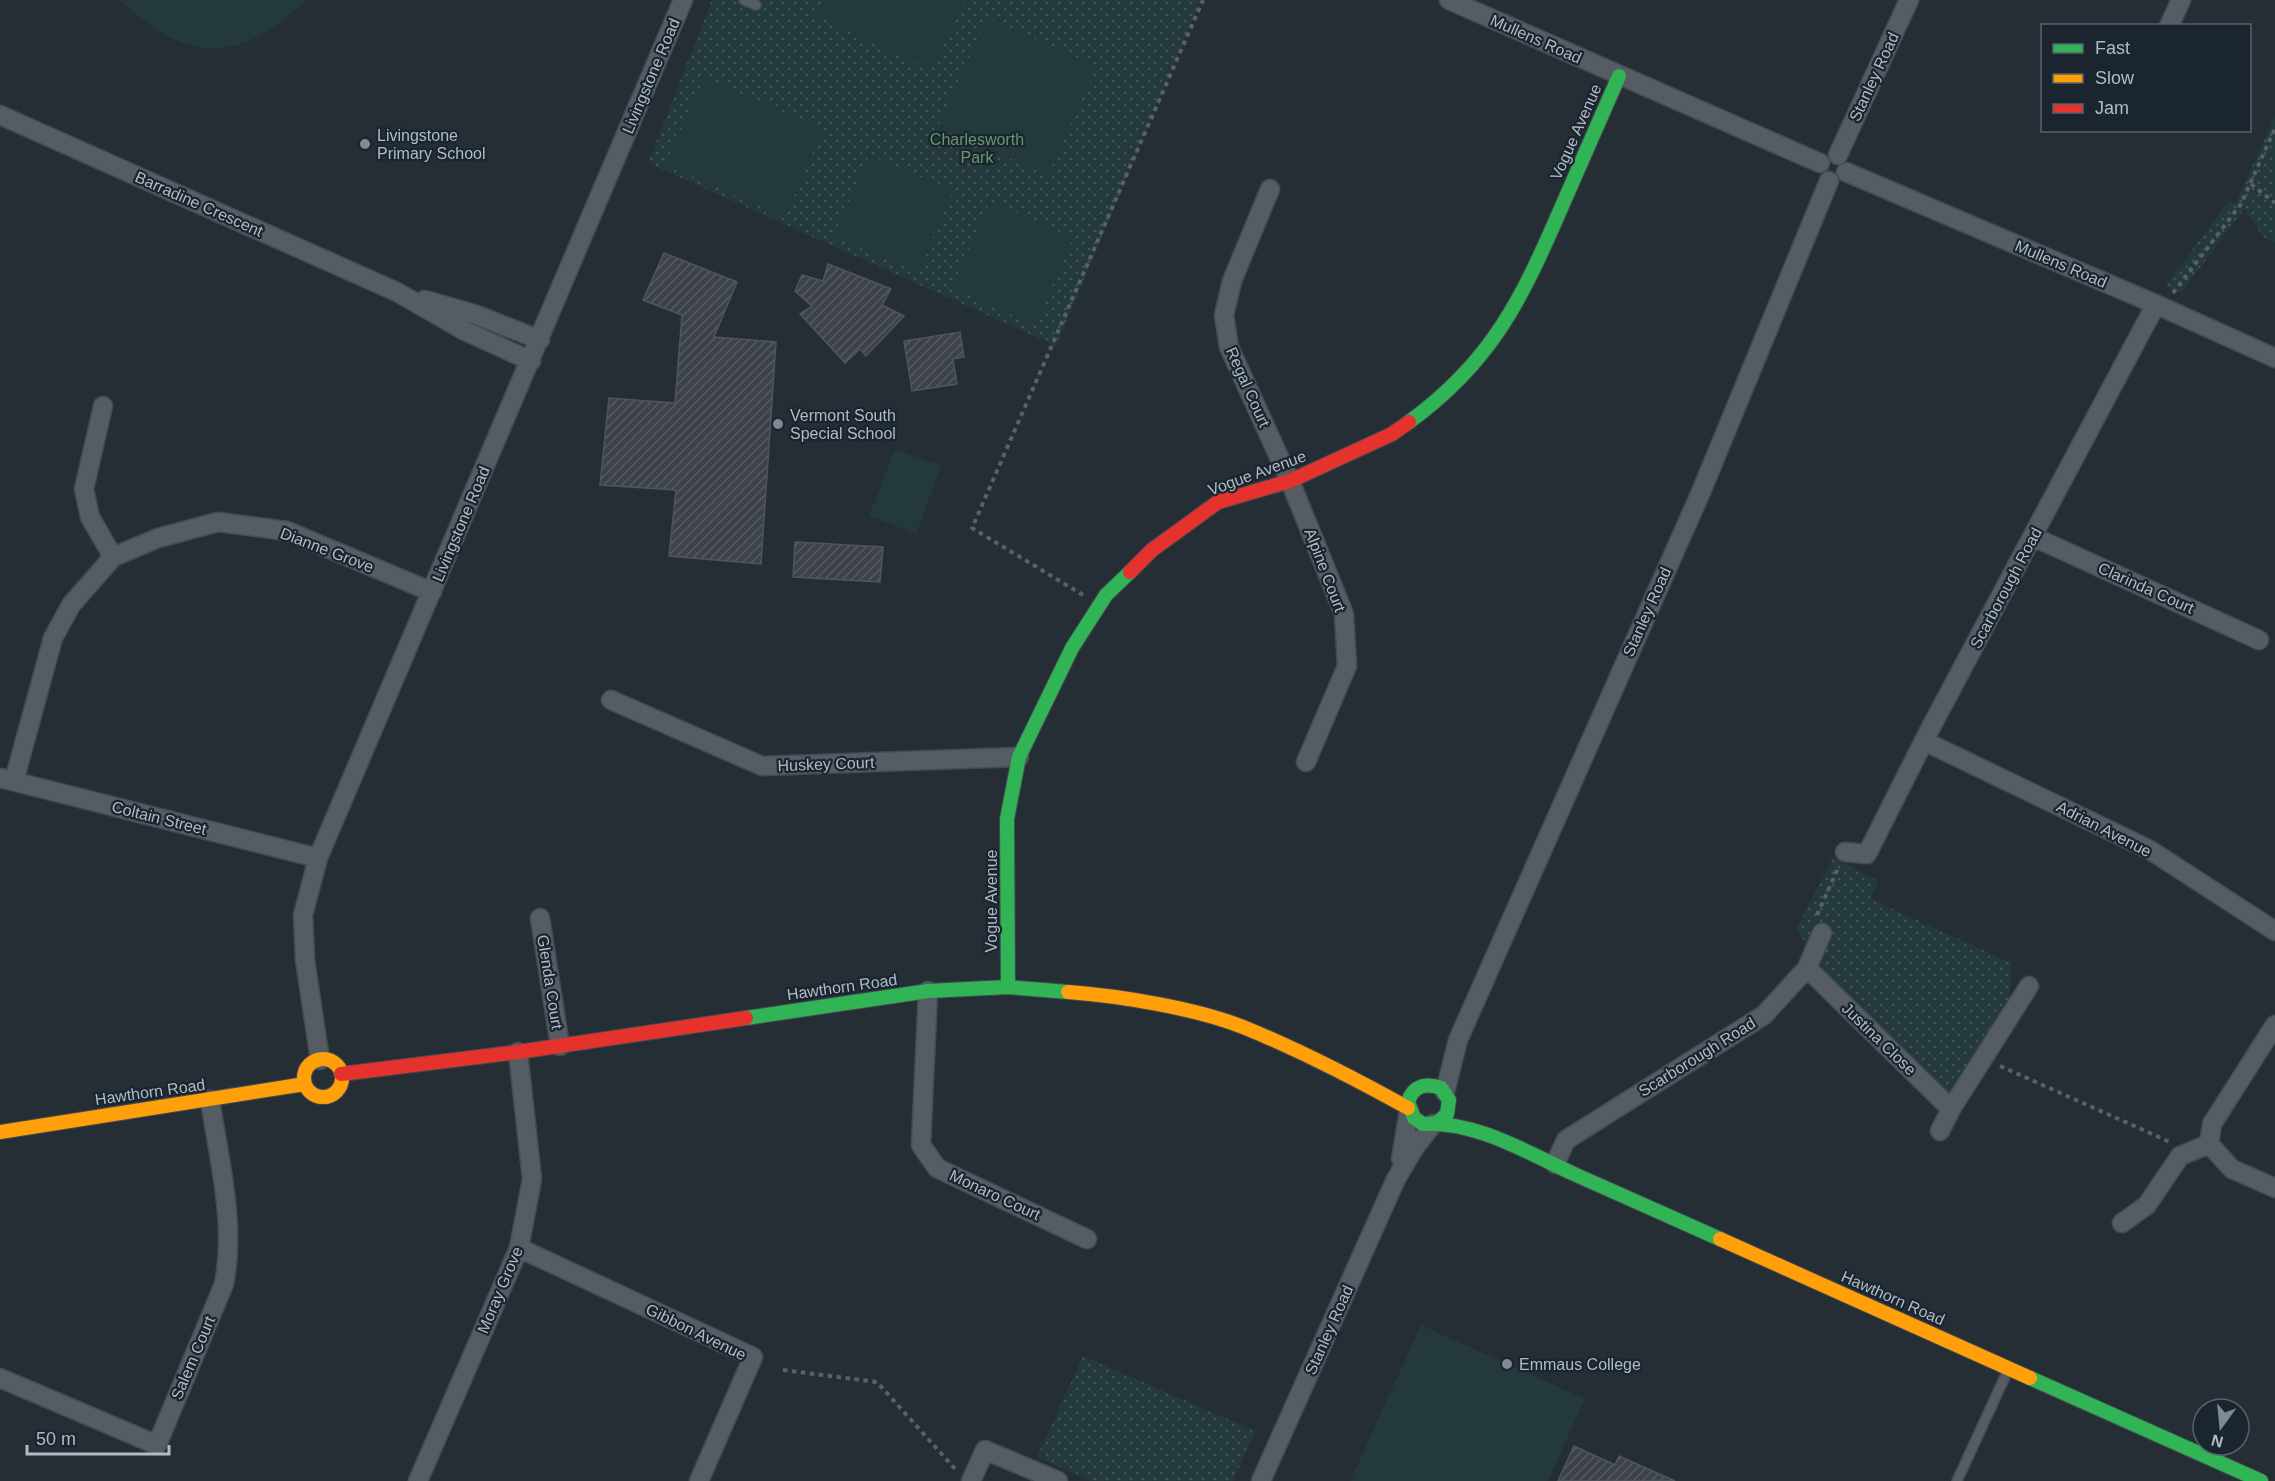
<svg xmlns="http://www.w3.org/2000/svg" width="2275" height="1481" font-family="Arial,sans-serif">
  <defs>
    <pattern id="grass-dots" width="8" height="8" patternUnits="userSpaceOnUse" patternTransform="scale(1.5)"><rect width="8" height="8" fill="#23393b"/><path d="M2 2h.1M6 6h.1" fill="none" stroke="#405456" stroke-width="1.8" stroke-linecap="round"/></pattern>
    <pattern id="building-hatch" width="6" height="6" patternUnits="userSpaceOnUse" patternTransform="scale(1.5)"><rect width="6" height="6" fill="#3c4248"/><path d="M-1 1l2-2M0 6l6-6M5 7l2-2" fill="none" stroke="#565b61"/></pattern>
  </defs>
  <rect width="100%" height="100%" fill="#262e35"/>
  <!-- grass -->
  <path fill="url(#grass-dots)" d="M712,0h489l-145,346 -408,-183z
    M2275,115v128l-12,-6 -19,-28 -63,84 -16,-7 63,-84 8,1z
    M1833,858l45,23 -7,18 140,64 -1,37 -62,99 -121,-125 -31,-45z
    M1083,1356l172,75 -22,50h-142l-54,-24z"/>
  <!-- garden -->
  <path fill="#23393b" d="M120,0h186c-67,65 -119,64 -186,0z
    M825,0h140l-34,71 -114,-55z
    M987,18l109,48 -48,109 -110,-48z
    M704,78l119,51 -38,88 -119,-52z
    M869,155l84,36 -35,81 -84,-35z
    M990,201l83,37 -38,87 -83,-37z
    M895,449l46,17 -25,68 -47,-18z
    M1421,1325l164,74 -37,82h-198z"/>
  <!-- building -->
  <path fill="url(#building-hatch)" stroke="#4e565d" stroke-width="1.5" d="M664,253l73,29 -23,55 62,5 -15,222 -92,-8 7,-66 -76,-5 9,-87 66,5 7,-88 -39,-15z
    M828,264l63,25 -9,16 22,11 -38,40 -6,-7 -15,14 -45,-49 12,-8 -17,-15 7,-16 21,6z
    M960,332l4,25 -11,2 4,25 -45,7 -8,-50z
    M795,542l88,5 -3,35 -87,-5z
    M1574,1446l41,19 4,-9 56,25h-117z"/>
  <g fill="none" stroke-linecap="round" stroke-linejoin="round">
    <defs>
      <path id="lane" d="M744,0l12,5
        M1957,1481l52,-113"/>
      <path id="street" d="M1449,0l371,163
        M2169,26l12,-26
        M0,115l397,177 66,38 68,31
        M1838,155l71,-155
        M1846,172l307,131 122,55
        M1270,189l-38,92 -8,34 5,32 61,134 54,133 3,52 -41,96
        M425,300l52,15 63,25
        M103,406l-19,83 6,28 23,40
        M2034,537l225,103
        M611,700l151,66 257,-9
        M1924,741l226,109 125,81
        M0,778l318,80
        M14,781l39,-143 18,-33 42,-48 45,-19 60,-16 69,9 145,61
        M1845,852l22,2 63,-125 226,-425
        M540,918l20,128
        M1807,968l144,141 78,-123
        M928,991l-7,154 16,23 150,71
        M2275,1025l-63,99 -3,20 23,25 43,19
        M320,1060l-15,-100 -2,-45 15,-57 365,-858
        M1445,1092l13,-52 243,-548 128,-311
        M1940,1131l11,-22
        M1401,1159l8,-48
        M1555,1164l11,-24 198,-125 43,-47 15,-35
        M2122,1223l25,-18 33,-49 29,-12
        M519,1248l234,109 -54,124
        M0,1378l157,67 67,-161c12,-60 -5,-124 -14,-184
        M418,1481l101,-233 13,-69 -14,-127
        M971,1481l14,-31 73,31
        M1261,1481l135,-302 19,-32 18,-23"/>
      <path id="fast" d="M1409,422c84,-61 113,-124 153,-216 19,-44 38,-87 57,-130
        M1008,987l-1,-168 12,-62 53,-109 34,-53 24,-23
        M746,1018l182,-27 80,-4 60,5
        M1437,1123l10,-9 2,-14 -8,-12c-15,-5 -28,-3 -33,14l6,16 9,6c51,-4 105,29 151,50 48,21 97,43 146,65
        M2030,1378l231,103"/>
      <path id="slow" d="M1068,992c52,4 127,16 175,35 57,23 111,51 165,81
        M304 1078a19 19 0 1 1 38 0a19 19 0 1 1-38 0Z
        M0,1132l305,-48
        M1720,1239l310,139"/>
      <path id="jam" d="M1130,572l22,-22 66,-48 72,-21 102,-47 17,-12
        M341,1074l177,-22 228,-34"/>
    </defs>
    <!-- lane casing -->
    <use href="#lane" stroke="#444a50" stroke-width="12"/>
    <!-- street casing -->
    <use href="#street" stroke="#444a50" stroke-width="21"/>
    <!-- fast casing -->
    <use href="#fast" stroke="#444a50" stroke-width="16"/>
    <!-- slow casing -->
    <use href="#slow" stroke="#444a50" stroke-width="16"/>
    <!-- jam casing -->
    <use href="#jam" stroke="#444a50" stroke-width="16"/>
    <!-- path -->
    <path stroke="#596066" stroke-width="4" stroke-dasharray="4.5 4.5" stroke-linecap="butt" d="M2251,184l24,19
      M2173,293l68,-89 34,-76
      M1083,595l-111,-67 231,-528
      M1817,915l22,-49
      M2000,1066l170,76
      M783,1370l94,12 79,88"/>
    <!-- lane -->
    <use href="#lane" stroke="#565c63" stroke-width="9"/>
    <!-- street -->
    <use href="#street" stroke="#565c63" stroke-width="18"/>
    <!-- fast -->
    <use href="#fast" stroke="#30b455" stroke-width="14"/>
    <!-- slow -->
    <use href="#slow" stroke="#ff9f0a" stroke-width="14"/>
    <!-- jam -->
    <use href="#jam" stroke="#e5322d" stroke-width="14"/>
  </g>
  <!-- markers -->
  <g fill="#7f8a94" stroke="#1a252f" stroke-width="2">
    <circle cx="365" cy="144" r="6"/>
    <circle cx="778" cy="424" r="6"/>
    <circle cx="1507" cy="1364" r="6"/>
  </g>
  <g text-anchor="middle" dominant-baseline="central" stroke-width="4.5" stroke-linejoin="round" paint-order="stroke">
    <!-- street labels -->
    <g font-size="16" fill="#afbbc7" stroke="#1a252f">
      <text transform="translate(1536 39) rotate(24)">Mullens Road</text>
      <text transform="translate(651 76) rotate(-67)">Livingstone Road</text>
      <text transform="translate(1874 77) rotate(-65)">Stanley Road</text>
      <text transform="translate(1576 132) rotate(-66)">Vogue Avenue</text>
      <text transform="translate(199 204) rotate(24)">Barradine Crescent</text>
      <text transform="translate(2061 264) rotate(23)">Mullens Road</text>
      <text transform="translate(1248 387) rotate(66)">Regal Court</text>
      <text transform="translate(1257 473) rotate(-20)">Vogue Avenue</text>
      <text transform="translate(461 524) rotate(-67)">Livingstone Road</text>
      <text transform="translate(327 550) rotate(21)">Dianne Grove</text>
      <text transform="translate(1325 570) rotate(69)">Alpine Court</text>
      <text transform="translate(2006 588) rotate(-62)">Scarborough Road</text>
      <text transform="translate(2146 588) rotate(24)">Clarinda Court</text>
      <text transform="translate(1647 612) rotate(-66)">Stanley Road</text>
      <text transform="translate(826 764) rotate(-2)">Huskey Court</text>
      <text transform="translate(159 818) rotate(14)">Coltain Street</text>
      <text transform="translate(2104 829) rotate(27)">Adrian Avenue</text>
      <text transform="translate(991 901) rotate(-90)">Vogue Avenue</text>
      <text transform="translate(550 982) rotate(81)">Glenda Court</text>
      <text transform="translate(842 987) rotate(-8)">Hawthorn Road</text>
      <text transform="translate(1879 1039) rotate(44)">Justina Close</text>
      <text transform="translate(1697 1057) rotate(-32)">Scarborough Road</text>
      <text transform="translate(150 1092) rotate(-8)">Hawthorn Road</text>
      <text transform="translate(995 1195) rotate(25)">Monaro Court</text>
      <text transform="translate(500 1290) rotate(-67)">Moray Grove</text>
      <text transform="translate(1893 1298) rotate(24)">Hawthorn Road</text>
      <text transform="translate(1329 1330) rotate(-66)">Stanley Road</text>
      <text transform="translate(696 1332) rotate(26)">Gibbon Avenue</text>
      <text transform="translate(193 1358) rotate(-67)">Salem Court</text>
    </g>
    <!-- poi labels -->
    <g font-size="16" fill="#afbbc7" stroke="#1a252f" text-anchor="start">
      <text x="377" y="135">Livingstone<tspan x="377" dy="18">Primary School</tspan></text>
      <text x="790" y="415">Vermont South<tspan x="790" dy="18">Special School</tspan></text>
      <text x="1519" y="1364">Emmaus College</text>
    </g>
    <!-- park labels -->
    <g font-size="16" fill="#65996b" stroke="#1a252f">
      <text x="977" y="139">Charlesworth<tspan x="977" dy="18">Park</tspan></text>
    </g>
  </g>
  <!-- legend -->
  <rect x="2041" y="24" width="210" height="108" fill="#1a252f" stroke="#56616c" stroke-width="1.5"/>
  <rect x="2053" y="44" width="30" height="9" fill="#30b455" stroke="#56616c" stroke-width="1.5"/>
  <text x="2095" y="54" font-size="18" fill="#afbbc7">Fast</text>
  <rect x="2053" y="74" width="30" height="9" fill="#ff9f0a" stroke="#56616c" stroke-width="1.5"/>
  <text x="2095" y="84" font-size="18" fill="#afbbc7">Slow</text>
  <rect x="2053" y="104" width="30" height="9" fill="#e5322d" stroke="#56616c" stroke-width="1.5"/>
  <text x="2095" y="114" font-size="18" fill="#afbbc7">Jam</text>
  <!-- north arrow -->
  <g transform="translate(2221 1427) rotate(195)"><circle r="28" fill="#1a252f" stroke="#56616c" stroke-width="1.5"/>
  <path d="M0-4.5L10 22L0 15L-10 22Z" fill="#7f8a94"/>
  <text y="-9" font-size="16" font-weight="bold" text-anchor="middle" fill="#afbbc7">N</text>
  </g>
  <!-- scale -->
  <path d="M27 1445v9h142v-9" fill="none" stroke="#afbbc7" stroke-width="3"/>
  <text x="36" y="1445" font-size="18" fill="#afbbc7" stroke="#1a252f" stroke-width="4.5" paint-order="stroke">50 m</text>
</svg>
